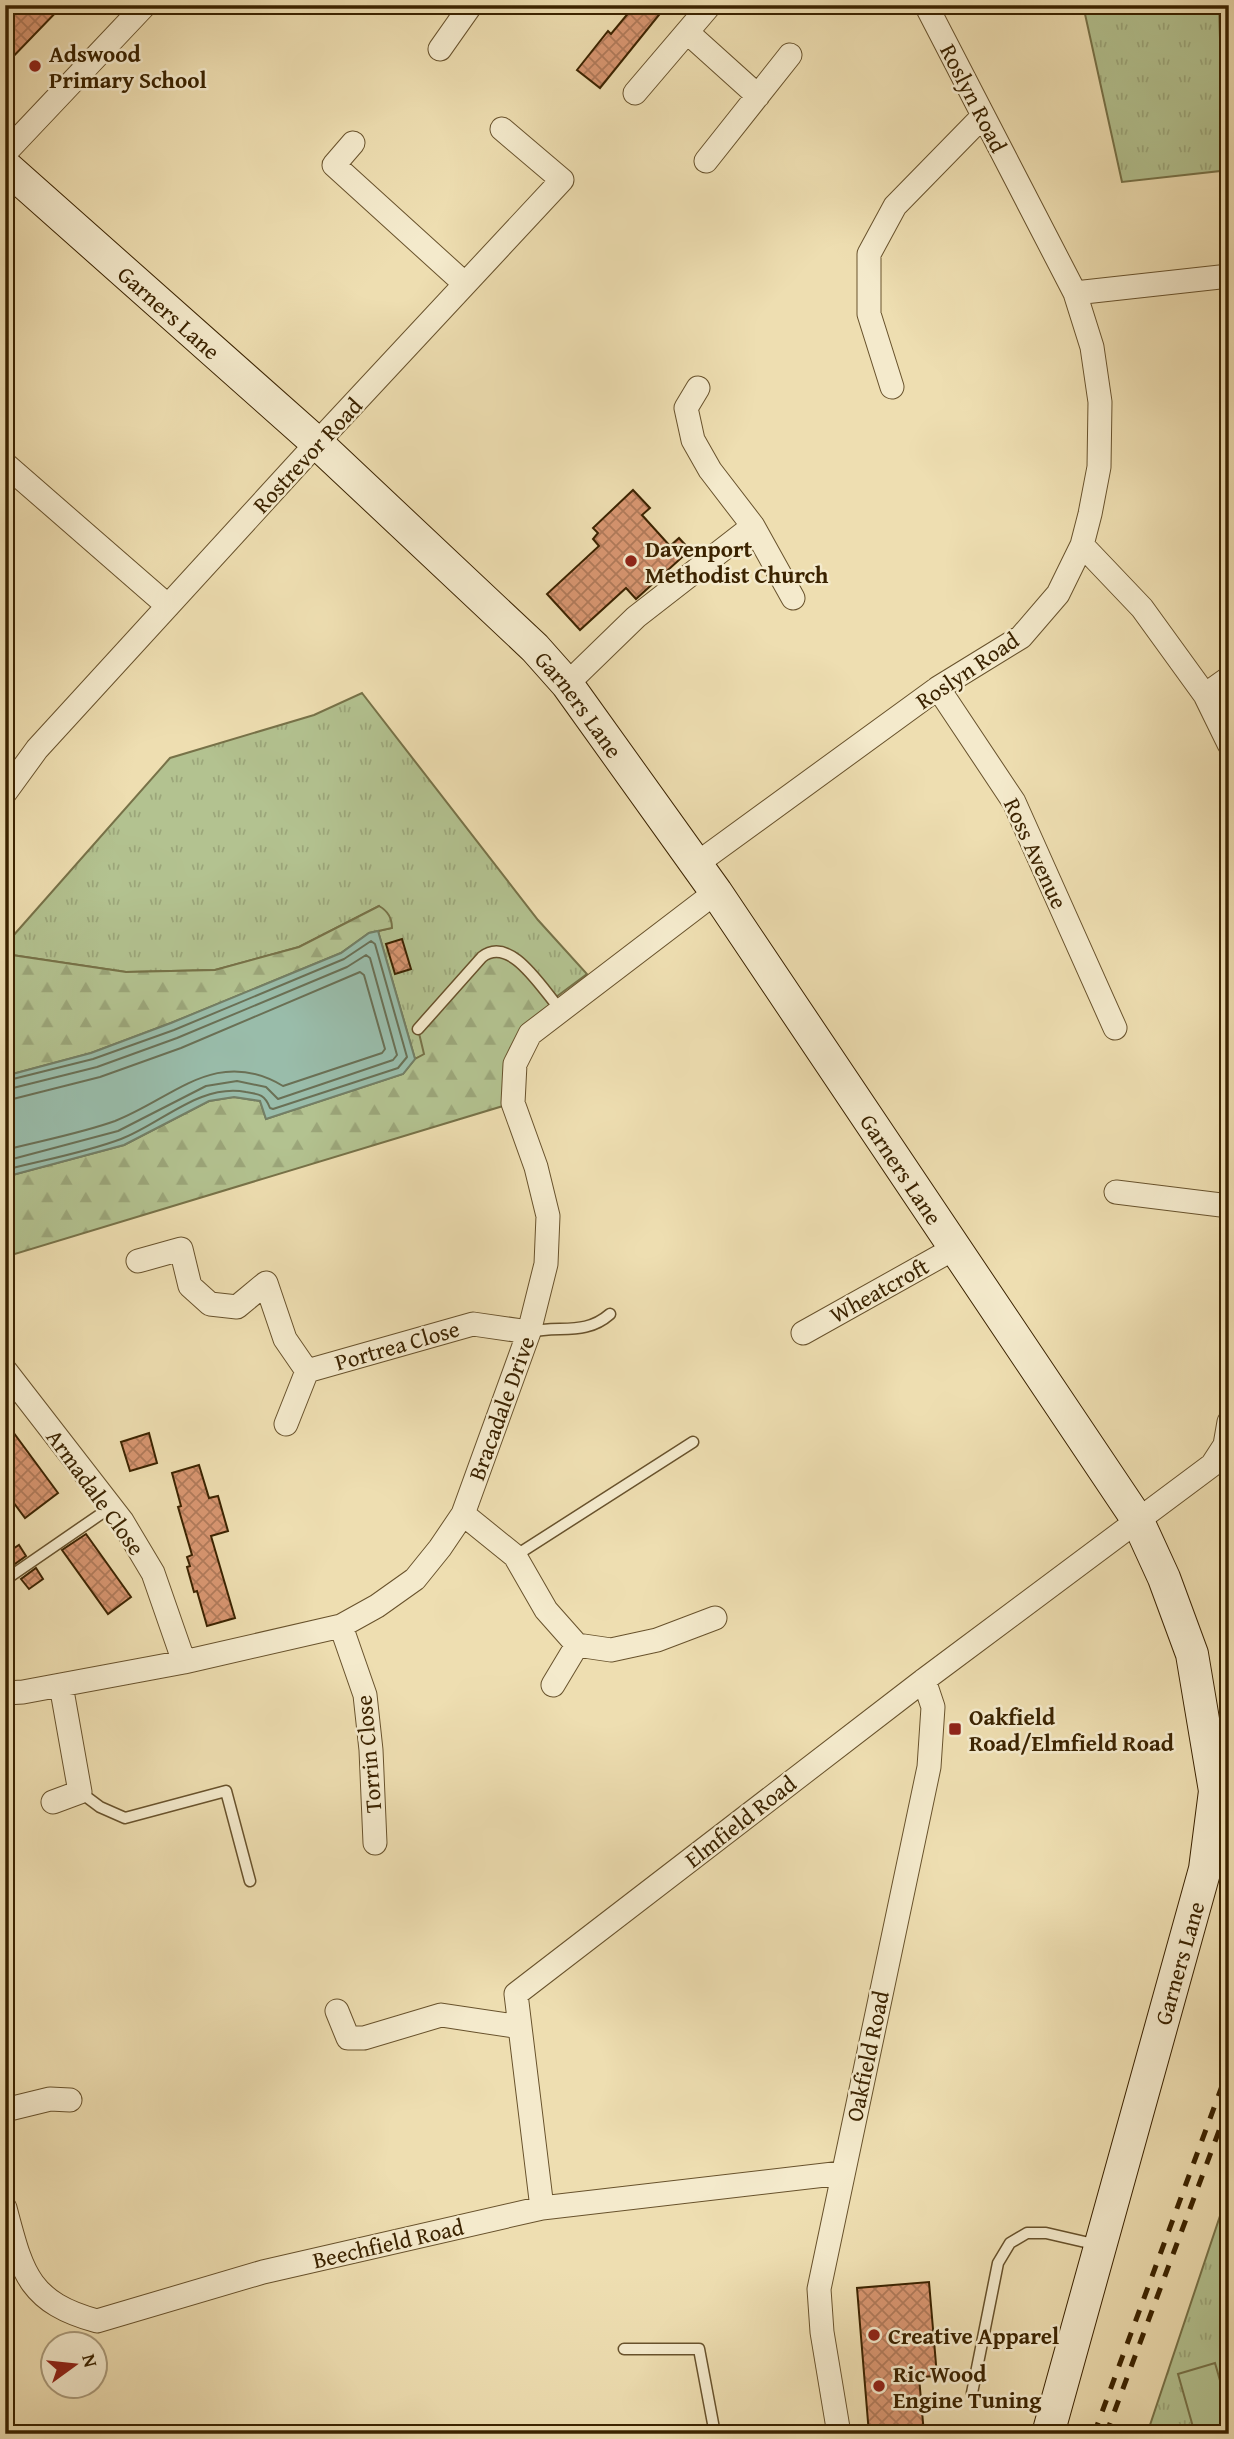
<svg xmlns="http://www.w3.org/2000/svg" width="1234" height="2439" font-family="'Gentium Book Plus',serif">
  <defs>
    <pattern id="grass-tufts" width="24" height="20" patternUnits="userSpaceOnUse" patternTransform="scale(1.75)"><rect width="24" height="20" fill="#b3c290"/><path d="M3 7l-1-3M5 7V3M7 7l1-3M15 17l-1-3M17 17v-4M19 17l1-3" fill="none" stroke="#9ba67a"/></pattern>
    <pattern id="forest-firs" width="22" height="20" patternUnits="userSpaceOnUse" patternTransform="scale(1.75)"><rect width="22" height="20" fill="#b3c290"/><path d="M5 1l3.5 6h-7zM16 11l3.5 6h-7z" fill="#9ba67a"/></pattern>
    <pattern id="building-cross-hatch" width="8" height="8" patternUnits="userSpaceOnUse" patternTransform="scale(1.75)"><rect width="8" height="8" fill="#d89671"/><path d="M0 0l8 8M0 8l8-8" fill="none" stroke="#b07a5a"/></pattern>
  </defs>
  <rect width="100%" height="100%" fill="#eedeb1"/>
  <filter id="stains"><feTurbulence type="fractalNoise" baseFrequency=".00286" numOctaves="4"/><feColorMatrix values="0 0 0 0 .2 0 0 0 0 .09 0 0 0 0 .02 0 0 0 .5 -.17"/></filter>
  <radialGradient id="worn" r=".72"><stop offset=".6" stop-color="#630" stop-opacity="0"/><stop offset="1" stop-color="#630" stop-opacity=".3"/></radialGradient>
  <!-- grass -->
  <path fill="url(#grass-tufts)" stroke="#777248" stroke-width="2" d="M1083,5h146v165l-107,12z
    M362,693l176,227 49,54 -35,26 -137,59 -37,-128 13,-3 -12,-22 -80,41 -84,23 -89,2 -121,-18v-9l165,-187 144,-43z
    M1229,2189v245h-82z"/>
  <!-- forest -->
  <path fill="url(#forest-firs)" stroke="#777248" stroke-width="2" d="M379,906c9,5 13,13 13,22l-23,5 -28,20 -170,70 -80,30 -86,23v-122l121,18 89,-2 84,-23z
    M488,952h17l56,58 -31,24 -17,69 -508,154v-80l119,-32 85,-44 25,-4 26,4 6,18 137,-45 12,-15 9,-5 -6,-25z"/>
  <!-- garden -->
  <path fill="#b3c290" stroke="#777248" stroke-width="2" d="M1091,5h107v5l-107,3z
    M1219,5h10v33h-9z
    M1215,2363l14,49v21l-34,1 -17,-60z"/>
  <!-- water -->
  <path fill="#99bcaa" stroke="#737f66" stroke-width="2" d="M378,931l37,128 -12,15 -137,45 -6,-18 -26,-4 -25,4 -85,44 -119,32v-101l86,-23 80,-30 170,-70 28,-20z"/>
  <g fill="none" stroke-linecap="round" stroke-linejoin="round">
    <!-- shore -->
    <path stroke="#6a7055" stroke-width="2" d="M5,1081l88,-22 81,-29 170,-71 27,-18 4,3 32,113 -9,11 -125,41 -3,-1c-5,-13 -10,-14 -24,-16 -46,-9 -85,32 -125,47 -37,14 -78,21 -116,31
      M5,1090l92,-23 80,-29 170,-71 19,-12 4,3 27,97 -4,5 -115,39 -12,-12 -29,-6 -31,5 -88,45 -113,30
      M5,1101l95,-24 81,-29 179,-76 4,3 21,74 -3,4 -99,33c-67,-40 -109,12 -168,35 -33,12 -75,20 -110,29"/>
  </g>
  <!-- building -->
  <path fill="url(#building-cross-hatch)" stroke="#3b2300" stroke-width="2" d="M5,5h58l-58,60z
    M635,5h32l-67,83 -23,-18 31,-39 3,3z
    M633,490l17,18 -8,7 28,31 9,-8 11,12 -54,49 -10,-11 -46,42 -33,-36 52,-48 -6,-7 5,-6 -5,-5z
    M402,939l9,30 -16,5 -9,-30z
    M5,1421l53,72 -33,25 -20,-27z
    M149,1433l8,30 -27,8 -9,-29z
    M199,1465l10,33 9,-2 10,35 -17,5 24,82 -28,8 -10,-35 -3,1 -7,-25 3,-1 -3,-9 5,-2 -14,-48 3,-1 -9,-33z
    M86,1534l45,63 -23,17 -46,-64z
    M19,1545l7,11 -14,10 -7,-12z
    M36,1568l7,11 -14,10 -8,-10z
    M929,2282l8,94 -18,1 5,57h-55l-12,-146z"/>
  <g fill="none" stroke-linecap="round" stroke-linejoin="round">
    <defs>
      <path id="lane" d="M418,1029l64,-72c29,-23 61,34 79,53
        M530,1332c30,-7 55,4 80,-18
        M515,1556l178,-114
        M5,1580l106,-73
        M80,1792l20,15 25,11 101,-27 24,90
        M624,2349h75l16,85
        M972,2393l26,-130 12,-20 17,-10h19l52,12"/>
      <path id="street" d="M687,32l71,64
        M440,49l31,-44
        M635,93l75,-88
        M353,143l-19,22 131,119
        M5,153l140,-148
        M706,161l84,-106
        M1075,293l154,-17
        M892,387l-23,-73v-60l26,-48 88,-90
        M698,388l-12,20 7,32 17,30 43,56 40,72
        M5,464l163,142
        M1082,545l60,63 63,87 24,49
        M567,684l69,-67 117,-91
        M938,688l76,114 101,226
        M1205,695l24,-17
        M5,793l32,-44 280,-306 245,-263 -60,-51
        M695,865l243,-177 83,-51 37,-43 24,-49 8,-31 9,-47 1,-65 -8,-55 -17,-54 -149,-288
        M1116,1192l113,14
        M138,1261l43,-12 9,37 20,18 27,3 29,-24 19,56 22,32
        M803,1333l152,-85
        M5,1370l117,151 31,52 31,89
        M286,1424l21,-53 166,-47 56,8
        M463,1514l52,42 31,54 31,35 34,5 46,-10 58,-22
        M341,1626l24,69 6,55 4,93
        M553,1685l24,-40
        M5,1693l18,-1 161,-30 157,-36 36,-20 38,-27 25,-31 23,-34 66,-182 17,-68 2,-48 -12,-49 -23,-64 2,-39 15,-30 186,-142
        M53,1802l27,-10 -19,-107
        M337,2011l11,27h16l77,-23 79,12
        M5,2110l45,-11 20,1
        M5,2208c17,63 22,94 92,113l166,-49 279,-64 300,-35
        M542,2208l-26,-214 408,-314 288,-215 13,-20 4,-23
        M839,2434l-17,-102 -3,-43 110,-522 4,-60 -9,-27"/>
      <g id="secondary">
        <path id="s1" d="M5,166l312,277 218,205 32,36 149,208 421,627 27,59 28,76 23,137 -10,78 -157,565"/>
      </g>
    </defs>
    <!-- lane casing -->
    <use href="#lane" stroke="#68522c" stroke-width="13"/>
    <!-- street casing -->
    <use href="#street" stroke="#68522c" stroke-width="25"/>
    <!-- secondary casing -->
    <use href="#secondary" stroke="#3b2300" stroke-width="34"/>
    <!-- lane -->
    <use href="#lane" stroke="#f4eacc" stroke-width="10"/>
    <!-- street -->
    <use href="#street" stroke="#f4eacc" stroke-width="23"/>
    <!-- secondary -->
    <use href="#secondary" stroke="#f4eacc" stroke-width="32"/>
    <!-- rail -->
    <path stroke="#3b2300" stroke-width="5" stroke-dasharray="12 12" stroke-linecap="butt" d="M1094,2434l135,-367
      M1106,2434l123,-330"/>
  </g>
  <!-- markers -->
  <g fill="#8f2418" stroke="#f4eacc" stroke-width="2.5">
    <circle cx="35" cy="66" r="7"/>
    <circle cx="631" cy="561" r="7"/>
    <rect x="948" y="1722" width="14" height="14" rx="3.5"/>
    <circle cx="874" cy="2335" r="7"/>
    <circle cx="879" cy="2386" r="7"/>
  </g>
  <g text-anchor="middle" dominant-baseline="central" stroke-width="5" stroke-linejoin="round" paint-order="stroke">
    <!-- poi labels -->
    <g font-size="23" font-weight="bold" fill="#3b2300" stroke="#f4eacc" text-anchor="start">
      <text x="49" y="53">Adswood<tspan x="49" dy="26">Primary School</tspan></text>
      <text x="645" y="548">Davenport<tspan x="645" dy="26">Methodist Church</tspan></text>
      <text x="969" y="1716">Oakfield<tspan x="969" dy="26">Road/Elmfield Road</tspan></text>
      <text x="888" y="2335">Creative Apparel</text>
      <text x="893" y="2373">Ric Wood<tspan x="893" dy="26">Engine Tuning</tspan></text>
    </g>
    <!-- street labels -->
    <g font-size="23" fill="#3b2300" stroke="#f4eacc">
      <text transform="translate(974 98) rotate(63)">Roslyn Road</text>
      <text stroke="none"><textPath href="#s1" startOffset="220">Garners Lane</textPath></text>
      <text transform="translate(307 455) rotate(-47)">Rostrevor Road</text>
      <text transform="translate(967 670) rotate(-34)">Roslyn Road</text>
      <text stroke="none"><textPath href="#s1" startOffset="788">Garners Lane</textPath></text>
      <text transform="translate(1036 853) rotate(65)">Ross Avenue</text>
      <text stroke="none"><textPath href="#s1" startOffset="1354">Garners Lane</textPath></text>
      <text transform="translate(879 1290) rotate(-29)">Wheatcroft</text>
      <text transform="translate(397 1345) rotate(-16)">Portrea Close</text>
      <text transform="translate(501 1408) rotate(-70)">Bracadale Drive</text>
      <text transform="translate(96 1492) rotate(54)">Armadale Close</text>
      <text transform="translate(368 1754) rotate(-95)">Torrin Close</text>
      <text transform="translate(740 1821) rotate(-38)">Elmfield Road</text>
      <text transform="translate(1179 1963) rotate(-74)">Garners Lane</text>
      <text transform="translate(867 2056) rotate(-78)">Oakfield Road</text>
      <text transform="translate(388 2243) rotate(-13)">Beechfield Road</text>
    </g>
  </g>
  <!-- margin -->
  <rect width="1234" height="2439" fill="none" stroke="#eedeb1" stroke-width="28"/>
  <rect x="7" y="7" width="1220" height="2425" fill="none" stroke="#3b2300" stroke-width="3.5"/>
  <rect x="14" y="14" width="1206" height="2411" fill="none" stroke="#3b2300" stroke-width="2"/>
  <!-- north arrow -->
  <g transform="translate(74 2365) rotate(75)"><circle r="33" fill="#f4eacc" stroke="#aa9a7a" stroke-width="2"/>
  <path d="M0-5L12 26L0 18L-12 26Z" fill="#8f2418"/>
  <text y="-10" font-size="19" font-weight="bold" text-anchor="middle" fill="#3b2300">N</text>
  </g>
  <rect width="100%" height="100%" filter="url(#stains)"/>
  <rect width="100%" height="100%" fill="url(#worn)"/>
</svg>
